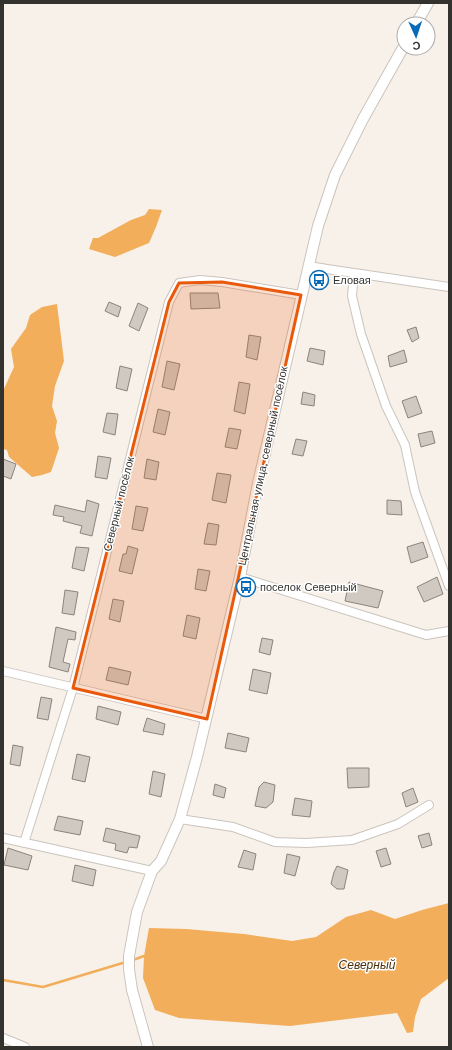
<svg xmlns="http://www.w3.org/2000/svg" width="452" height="1050" font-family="'Work Sans',sans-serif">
  <rect width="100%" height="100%" fill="#f8f1ea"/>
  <!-- water -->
  <path fill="#f2ae5b" d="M149,209l13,1 -6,17 -7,16 -34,14 -26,-8 4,-11h5l33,-18 14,-5z
    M57,304l7,57 -9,25 -3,20 5,15 -2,12 4,15 -8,24 -9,3 -10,2 -23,-20 -2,-7 -4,-1v-58l11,-24 -3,-18 15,-21 4,-13 12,-8z
    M449,903v75l-28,21 -6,18 -2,15 -6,1 -10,-20 -107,13 -111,-8 -24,-8 -12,-32 1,-22 5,-28 37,1 58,5 48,7 24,-4 30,-20 25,-7 24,9 27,-9z"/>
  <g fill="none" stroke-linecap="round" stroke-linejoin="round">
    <!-- stream -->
    <path stroke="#f2ae5b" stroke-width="2.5" d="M133,960l11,-4
      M3,980l40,7 83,-25"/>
  </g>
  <!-- building -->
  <path fill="#cfc9c2" stroke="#8a847d" d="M190,293h28l2,15 -29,1z
    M109,302l12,5 -3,10 -13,-6z
    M138,303l10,5 -9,23 -10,-5z
    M416,327l3,11 -7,4 -5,-12z
    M249,335l12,2 -4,23 -11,-3z
    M310,348l15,3 -2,14 -16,-4z
    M404,350l3,12 -17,5 -2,-11z
    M167,361l13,3 -6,26 -12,-3z
    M120,366l12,3 -5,22 -11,-3z
    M239,382l11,2 -5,30 -11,-3z
    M303,392l12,3 -1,11 -13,-2z
    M416,396l6,17 -14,5 -6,-17z
    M158,409l12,3 -5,23 -12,-3z
    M107,413l11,1 -3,21 -12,-3z
    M229,428l12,2 -4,19 -12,-2z
    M432,431l3,12 -14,4 -3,-13z
    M296,439l11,2 -4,15 -11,-2z
    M98,456l13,2 -4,21 -12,-2z
    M3,459l13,5 -5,15 -8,-3z
    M147,459l12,3 -3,18 -12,-2z
    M217,473l14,2 -5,28 -14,-3z
    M87,500l12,4 -7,32 -12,-3 2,-7 -19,-5 1,-4 -11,-2 2,-10 30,7z
    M387,500l14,1 1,14 -15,-1z
    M136,506l12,2 -5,23 -11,-2z
    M208,523l11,2 -3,20 -12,-1z
    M423,542l5,15 -17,6 -4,-16z
    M128,546l10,3 -6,25 -13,-3 4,-17h3z
    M76,547l13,1 -5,23 -12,-3z
    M198,569l12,2 -4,20 -11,-2z
    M437,577l6,17 -19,8 -7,-15z
    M349,582l34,9 -5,17 -33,-7z
    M65,590l13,2 -4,23 -12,-2z
    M113,599l11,2 -4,21 -11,-3z
    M187,615l13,3 -4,21 -13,-3z
    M56,627l20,5 -1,8 -7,-1 -5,23 7,2 -2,8 -19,-5z
    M262,638l11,2 -3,15 -11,-3z
    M109,667l22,5 -3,13 -22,-5z
    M253,669l18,4 -4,21 -18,-4z
    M41,697l11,2 -4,21 -11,-2z
    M98,706l23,6 -3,13 -22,-6z
    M147,718l18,6 -2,11 -20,-4z
    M228,733l21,5 -3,14 -21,-4z
    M13,745l10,2 -3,19 -10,-2z
    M77,754l13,3 -5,25 -13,-3z
    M347,768h22v19l-21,1z
    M153,771l12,3 -4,23 -12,-3z
    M264,782l11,3 -2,17 -7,6 -11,-2 4,-19z
    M215,784l11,4 -2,10 -11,-3z
    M413,788l5,14 -12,5 -4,-14z
    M295,798l17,3 -2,16 -18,-2z
    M58,816l25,5 -3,14 -26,-5z
    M106,828l34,8 -3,12 -8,-1 -2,6 -12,-3 1,-6 -13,-3z
    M429,833l3,12 -10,3 -4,-12z
    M8,848l24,8 -4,14 -24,-5z
    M386,848l5,16 -10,3 -5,-16z
    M244,850l12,4 -3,16 -15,-3z
    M287,854l13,3 -5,19 -11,-3z
    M75,865l21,5 -3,16 -21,-5z
    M337,866l11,4 -4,19h-7l-6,-5 3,-12z"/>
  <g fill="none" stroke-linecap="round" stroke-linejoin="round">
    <defs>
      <path id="minor" d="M309,266l18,3 122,18
        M354,273l-2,23 9,38 25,72 19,39 10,47 34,94
        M240,577l186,58 23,-4
        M3,671l204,48
        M180,819l53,8 42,15 32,1 45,-3 46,-16 31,-19
        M3,838l149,33
        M24,843l49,-155 96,-386 10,-19 21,-3 22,2 79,13
        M3,1038l22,9"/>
      <path id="tertiary" d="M416,24l12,-21
        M148,1047l-16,-57 -3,-21v-13l8,-44 15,-41 9,-10 19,-42 17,-62 43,-180 18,-94 60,-257 17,-51 28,-56 41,-73"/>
    </defs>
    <!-- minor casing -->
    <use href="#minor" stroke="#cac4bd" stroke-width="10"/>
    <!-- tertiary casing -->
    <use href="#tertiary" stroke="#cac4bd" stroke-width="12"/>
    <!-- minor -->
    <use href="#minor" stroke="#fff" stroke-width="8"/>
    <!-- tertiary -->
    <use href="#tertiary" stroke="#fff" stroke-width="10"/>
  </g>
  <!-- marked area -->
  <path fill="#e8590c" fill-opacity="0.2" stroke="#e8590c" stroke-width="3" stroke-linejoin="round" d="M222,282l79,13 -94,424 -134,-31 96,-386 10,-19z"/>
  <!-- icons -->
  <defs>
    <symbol id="bus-ring" viewBox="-11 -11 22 22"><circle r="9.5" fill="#fff" stroke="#086bb7" stroke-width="1.5"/><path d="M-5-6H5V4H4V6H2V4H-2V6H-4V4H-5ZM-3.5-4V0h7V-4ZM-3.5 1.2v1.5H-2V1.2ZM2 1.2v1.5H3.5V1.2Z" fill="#086bb7"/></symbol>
  </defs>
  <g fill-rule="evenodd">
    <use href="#bus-ring" x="308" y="269" width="22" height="22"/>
    <use href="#bus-ring" x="235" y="576" width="22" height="22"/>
  </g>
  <g text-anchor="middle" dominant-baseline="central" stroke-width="3" stroke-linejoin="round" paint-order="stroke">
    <!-- poi labels -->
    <g font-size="11" fill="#34322f" stroke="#fff" text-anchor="start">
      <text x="333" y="280">Еловая</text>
      <text x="260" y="587">поселок Северный</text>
    </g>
    <!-- street labels -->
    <g font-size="11" fill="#34322f" stroke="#fff">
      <text transform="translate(263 466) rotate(-78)">Центральная улица, северный посёлок</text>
      <text transform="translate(119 504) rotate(-76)">Северный посёлок</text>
    </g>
    <!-- water labels -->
    <g font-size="12" font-style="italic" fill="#4a2f0b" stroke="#fff">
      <text x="367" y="965">Северный</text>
    </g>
  </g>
  <!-- border -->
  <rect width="452" height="1050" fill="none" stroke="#34322f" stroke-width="8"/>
  <!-- north arrow -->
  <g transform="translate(416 36) rotate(177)"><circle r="19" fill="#ffffff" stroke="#aeadac"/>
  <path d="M0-3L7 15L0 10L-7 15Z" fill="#086bb7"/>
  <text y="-6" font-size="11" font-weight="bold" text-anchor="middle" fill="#34322f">С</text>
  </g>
</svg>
